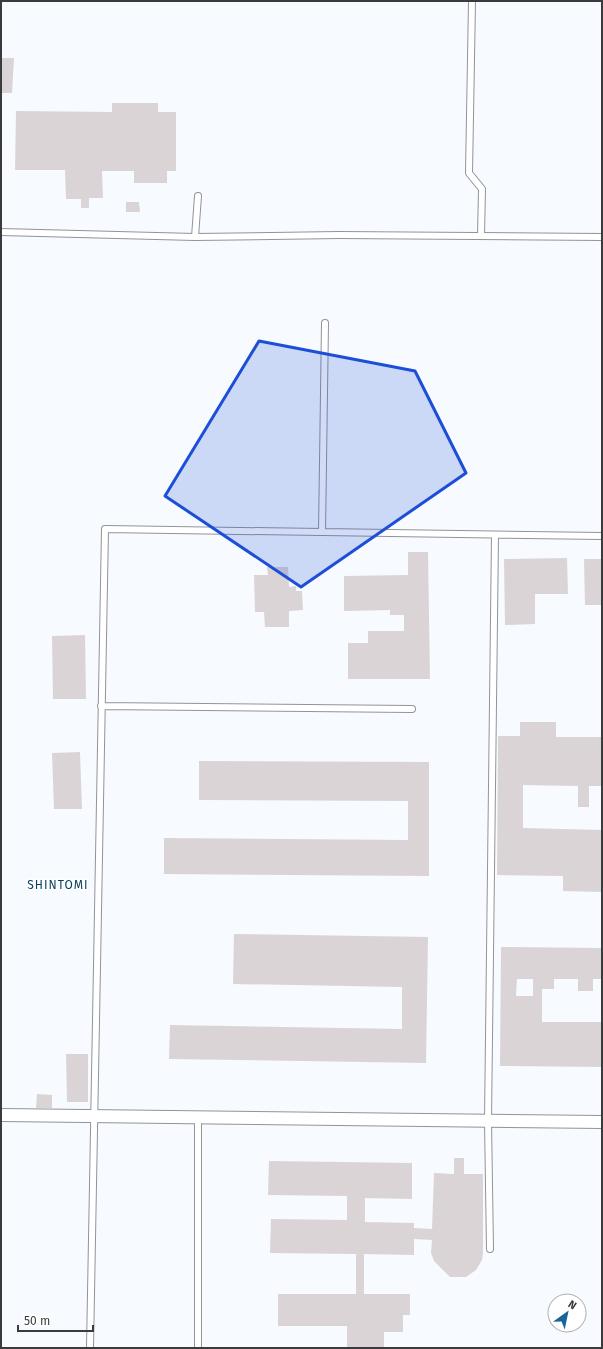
<svg xmlns="http://www.w3.org/2000/svg" width="603" height="1349" font-family="'Fira Sans',sans-serif">
  <rect width="100%" height="100%" fill="#f7fafe"/>
  <!-- building -->
  <path fill="#dbd4d6" fill-rule="evenodd" d="M1,58h13l-2,35h-11z
    M112,103h46v9h18v59h-9v12h-33v-12h-32l1,27h-14v10h-8v-9h-15l-1,-29h-50l1,-59 96,1z
    M126,202h13l1,10h-14z
    M408,552h20l2,127h-82v-36h20v-12h36v-16h-14v-5l-46,1v-35l64,-1z
    M567,558l1,36h-33v30l-30,1 -1,-66z
    M584,559h18v46h-17z
    M267,567h21l1,20 7,-1v5h6l1,19 -14,1v16h-24l-1,-15h-9l-1,-37h14z
    M85,635l1,64h-33l-1,-63z
    M520,722h36v15h46v49h-13v21h-11v-21l-55,-1v43l79,2v62l-39,-1v-15l-66,-1 1,-139h22z
    M80,752l2,57h-28l-2,-56z
    M199,761l230,1v114l-265,-2v-36l244,2v-39l-209,-1z
    M234,934l194,3 -2,126 -257,-4 1,-34 232,4v-42l-169,-3z
    M501,947l101,1v31h-9v12h-15v-12h-24v10h-12v33h60v45l-102,-1zM517,979h16v17h-17z
    M66,1054h22v48h-21z
    M37,1094l15,1v13h-16z
    M454,1158h10v16h19v79l-1,7 -6,10 -10,7h-16l-16,-16 -3,-8 1,-13 -18,-1v16l-50,-1v40h46v21h-7v17h-19v16h-37v-22h-69v-32h78v-40l-86,-1 1,-34 76,1v-24l-79,-1 1,-34 143,2v36l-47,-1v24l49,1v5l18,1 2,-56 20,1z"/>
  <g fill="none" stroke-linecap="round" stroke-linejoin="round">
    <defs>
      <path id="lane" d="M472,1l-3,172 13,16 -1,47
        M1,232l194,5 144,-2 263,2
        M195,237l3,-41
        M322,532l3,-209
        M101,706l311,3
        M490,1249l-2,-128 7,-586
        M90,1348l15,-819 497,7
        M198,1348v-230"/>
      <path id="street" d="M1,1115l601,7"/>
    </defs>
    <!-- lane casing -->
    <use href="#lane" stroke="#909498" stroke-width="8"/>
    <!-- street casing -->
    <use href="#street" stroke="#909498" stroke-width="14"/>
    <!-- lane -->
    <use href="#lane" stroke="#fff" stroke-width="6"/>
    <!-- street -->
    <use href="#street" stroke="#fff" stroke-width="12"/>
  </g>
  <!-- marked area -->
  <path fill="#1d4ed8" fill-opacity="0.2" stroke="#1d4ed8" stroke-width="3" stroke-linejoin="round" d="M259,341l156,30 51,102 -165,114 -136,-91z"/>
  <g text-anchor="middle" dominant-baseline="central" stroke-width="3" stroke-linejoin="round" paint-order="stroke">
    <!-- neighbourhood labels -->
    <g font-size="12" letter-spacing="1" fill="#093e61" stroke="#fff">
      <text x="58" y="885">SHINTOMI</text>
    </g>
  </g>
  <!-- border -->
  <rect width="603" height="1349" fill="none" stroke="#393b3d" stroke-width="4"/>
  <!-- north arrow -->
  <g transform="translate(567 1313) rotate(33)"><circle r="19" fill="#ffffff" stroke="#b0b1b1"/>
  <path d="M0-3L7 15L0 10L-7 15Z" fill="#186497"/>
  <text y="-6" font-size="11" font-weight="bold" text-anchor="middle" fill="#393b3d">N</text>
  </g>
  <!-- scale -->
  <path d="M18 1325v6h75v-6" fill="none" stroke="#393b3d" stroke-width="2"/>
  <text x="24" y="1325" font-size="12" fill="#393b3d" stroke="#ffffff" stroke-width="3" paint-order="stroke">50 m</text>
</svg>
